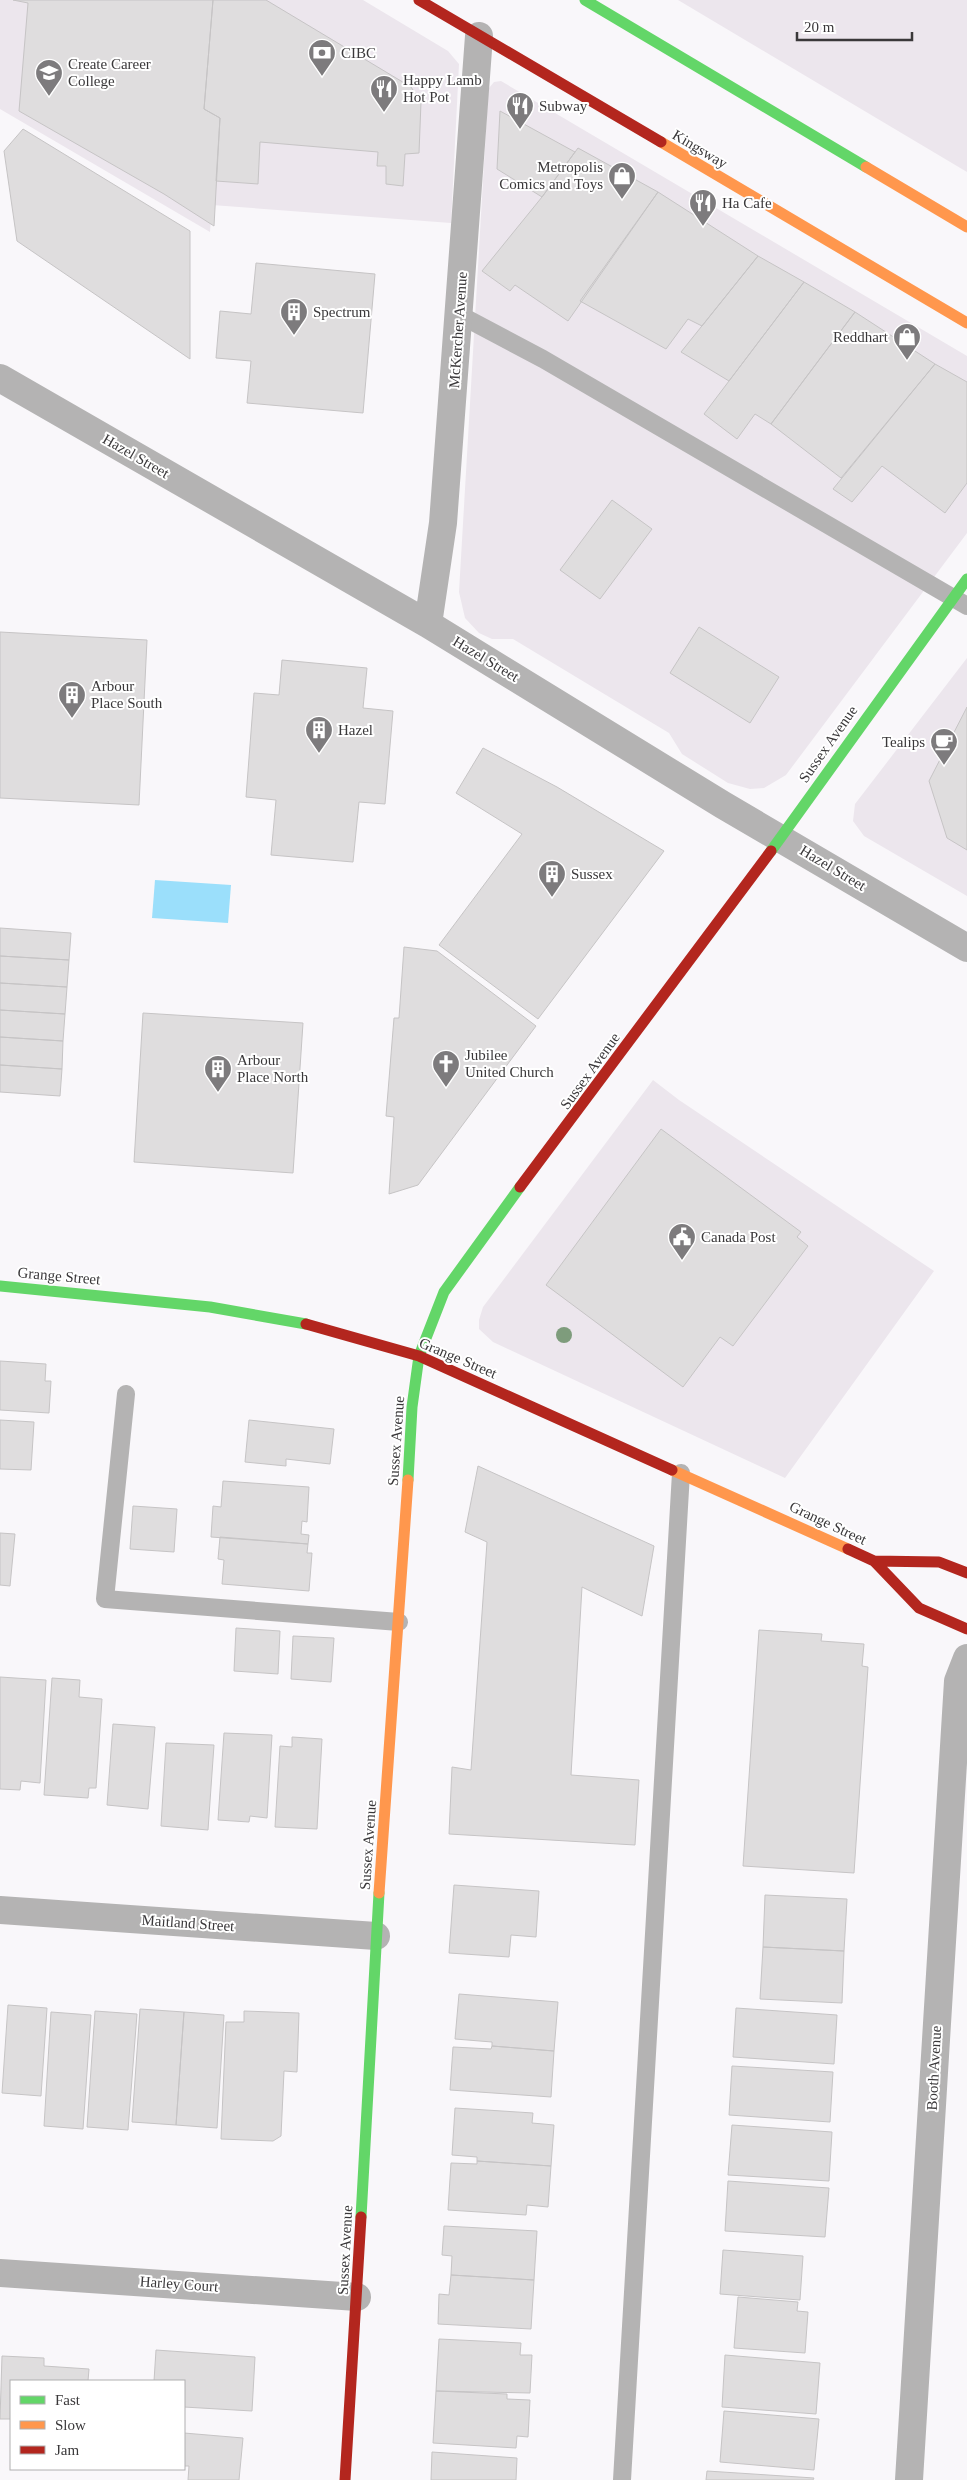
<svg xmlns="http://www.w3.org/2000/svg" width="967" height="2480" font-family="Georgia,serif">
  <rect width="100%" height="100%" fill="#f9f7fa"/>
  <!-- built -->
  <path fill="#ece6ed" d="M0,0h363l85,51 11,13 -8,159 -239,-18 -2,27 -210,-123z
    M678,0h289v172z
    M501,81l466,275v177l-181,242 -22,13 -14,1 -22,-6 -46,-29 -13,-21 -156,-94h-21l-13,-6 -14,-15 -6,-26 29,-497 1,-7 5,-6z
    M967,658v238l-103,-60 -11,-15 2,-17z
    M653,1080l26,20 255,171 -149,207 -292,-136 -14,-13v-9l4,-13z"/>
  <!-- water -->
  <path fill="#9bdffb" d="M155,880l76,5 -3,38 -76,-5z"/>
  <!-- building -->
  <path fill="#dfddde" stroke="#c6c4c5" d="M13,0h200l-9,109 16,9 -6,108 -50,-32 -145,-83 9,-108z
    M213,0h53l145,87 10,15 -2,51 -14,1 -2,32 -17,-2v-18h-9l1,-14 -118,-10 -2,42 -42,-3 4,-63 -16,-9z
    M500,111l75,41 -33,45 -45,-28z
    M23,129l167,102v128l-173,-118 -13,-90z
    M578,148l80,44 -90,129 -53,-36 -5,6 -28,-20 60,-74z
    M658,192l100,64 -56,70 -14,-7 -22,30 -86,-48z
    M758,256l46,26 -75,99 -48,-29z
    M256,263l119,11 -12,139 -116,-10 4,-42 -35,-3 4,-47 31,3z
    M804,282l51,30 -84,112 -16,-10 -18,25 -33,-25z
    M855,312l80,52 -94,114 -70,-54z
    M935,364l32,18v101l-22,30 -63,-47 -30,36 -19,-13z
    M612,500l40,29 -52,70 -40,-29z
    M699,627l80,50 -29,46 -80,-50z
    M0,632l147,8 -8,165 -139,-7z
    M282,660l85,8 -4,40 30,3 -8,93 -26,-2 -6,60 -82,-7 5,-55 -30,-3 8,-104 25,2z
    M967,707v143l-20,-12 -18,-57z
    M483,748l74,39 107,64 -126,168 -99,-74 83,-111 -66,-41z
    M0,928l71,5 -2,27 -69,-4z
    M404,947l33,4 99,75 -118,159 -29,9 5,-77 -8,-1 8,-98h5z
    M0,956l69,4 -2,27 -67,-4z
    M0,983l67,4 -2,27 -65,-4z
    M0,1010l65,4 -2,27 -63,-4z
    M143,1013l160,10 -10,150 -159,-11z
    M0,1037l63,4 -1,28 -62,-4z
    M0,1065l62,4 -2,27 -60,-4z
    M661,1129l140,103 -4,5 11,9 -75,100 -13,-9 -37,50 -137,-102z
    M0,1361l46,3 -1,17h6l-2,32 -49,-3z
    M0,1420l34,2 -3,48 -31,-1z
    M249,1420l85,9 -4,35 -44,-5v7l-41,-4z
    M478,1466l176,80 -12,70 -60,-29 -11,188 68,5 -4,65 -186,-11 3,-67 19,3 16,-228 -22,-10z
    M223,1481l86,6 -2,35 -5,-1 -1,13 8,1 -1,9 -97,-7 2,-31 8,1z
    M133,1506l44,3 -3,43 -44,-3z
    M0,1533l15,1 -5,52 -10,-1z
    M220,1537l88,7 -1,9h5l-3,38 -87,-7 2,-24 -6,-1z
    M236,1628l44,3 -2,43 -44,-3z
    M759,1630l63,4 -1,7 43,3 -2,22 6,1 -14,206 -111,-7z
    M293,1636l41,2 -3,44 -40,-3z
    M0,1677l46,3 -6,103 -19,-2 -1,9 -20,-1z
    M52,1678l28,2 -1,17 23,2 -6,89h-7l-1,10 -44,-3z
    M113,1724l42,3 -7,82 -41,-4z
    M224,1733l48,2 -5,83 -17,-2 -1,6 -31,-2z
    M292,1737l30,2 -5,90 -42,-2 5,-81 12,1z
    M166,1743l48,2 -6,85 -47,-4z
    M454,1885l85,6 -3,46 -25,-2 -2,22 -60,-4z
    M765,1895l82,4 -3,52 -81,-4z
    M763,1947l81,4 -2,52 -82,-4z
    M459,1994l99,8 -4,49 -62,-5v-4l-37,-3z
    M8,2005l39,3 -6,88 -39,-3z
    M736,2008l101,7 -3,49 -101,-7z
    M140,2009l44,3 -8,113 -44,-3z
    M95,2011l42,3 -9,116 -41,-3z
    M244,2011l55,2 -2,59 -13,-1 -3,65 -8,5 -52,-2 5,-117h18z
    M51,2012l40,3 -8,114 -39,-3z
    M184,2012l40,3 -7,113 -41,-3z
    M492,2046l62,5 -3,46 -101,-7 3,-43 38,2z
    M732,2066l101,6 -3,50 -101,-7z
    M455,2108l78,5 -1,10 22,2 -3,41 -74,-5v-4l-25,-2z
    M732,2125l100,7 -3,49 -101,-6z
    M477,2161l74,5 -3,41 -21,-2 -1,10 -78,-5 3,-47 26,1z
    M728,2181l101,7 -4,49 -100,-6z
    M444,2226l93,5 -3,49 -83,-5 1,-19 -10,-1z
    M723,2250l80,6 -3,44 -80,-6z
    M451,2275l83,5 -3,49 -93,-5 1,-30 10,1z
    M738,2297l60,5 -1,9 11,1 -3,41 -71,-5z
    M439,2339l82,4 -1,12h12l-2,38 -94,-2z
    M156,2350l99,7 -3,54 -68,-4v-26h-30z
    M725,2355l95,8 -4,51 -94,-7z
    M2,2356l42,2v8l45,3 -1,12h-77v38h-11z
    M436,2391l71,3v5l23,1 -2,37 -11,-1 -1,12 -83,-5z
    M724,2411l95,8 -5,51 -94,-8z
    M184,2433l59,5 -4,42h-51l1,-14h-5z
    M432,2452l85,6 -1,22h-85z
    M707,2471l107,7 -1,2h-107z"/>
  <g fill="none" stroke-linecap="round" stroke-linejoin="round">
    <!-- lane -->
    <path stroke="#b4b3b3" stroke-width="18" d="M460,315l83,44 424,247
      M126,1394l-21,205 294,23
      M622,2480l59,-1007"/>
    <!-- street -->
    <path stroke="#b4b3b3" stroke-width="28" d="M0,378l428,246 295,181 244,143
      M428,624l15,-101 36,-487
      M0,1910l376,26
      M0,2273l357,24
      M909,2480l49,-799 9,-23"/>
    <!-- fast -->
    <path stroke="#63d668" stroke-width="11" d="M585,0l281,167
      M771,851l196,-272
      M0,1286l210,21 96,17
      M408,1480l4,-73 7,-51 25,-64 76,-105
      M361,2217l18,-324"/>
    <!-- slow -->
    <path stroke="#ff974d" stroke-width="11" d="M661,142l306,181
      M866,167l101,60
      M672,1470l176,79
      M379,1893l29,-413"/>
    <!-- jam -->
    <path stroke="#b3261e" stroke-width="11" d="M419,0l242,142
      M520,1187l251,-336
      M306,1324l113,32 253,114
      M848,1549l26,12 45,47 48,21
      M874,1561l65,1 28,11
      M345,2480l16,-263"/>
  </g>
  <!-- trees -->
  <circle fill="#7e9c7c" cx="564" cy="1335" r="8"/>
  <!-- icons -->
  <defs>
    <symbol id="bank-pin" viewBox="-11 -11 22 30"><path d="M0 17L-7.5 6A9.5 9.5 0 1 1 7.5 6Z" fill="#7d7b7d" stroke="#fff"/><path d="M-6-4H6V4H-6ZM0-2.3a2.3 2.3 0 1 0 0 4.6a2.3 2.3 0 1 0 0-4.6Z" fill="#fff"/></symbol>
    <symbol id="university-pin" viewBox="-11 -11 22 30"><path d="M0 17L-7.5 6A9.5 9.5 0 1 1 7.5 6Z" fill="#7d7b7d" stroke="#fff"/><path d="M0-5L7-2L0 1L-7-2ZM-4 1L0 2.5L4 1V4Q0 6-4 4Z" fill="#fff"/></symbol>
    <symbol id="restaurant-pin" viewBox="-11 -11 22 30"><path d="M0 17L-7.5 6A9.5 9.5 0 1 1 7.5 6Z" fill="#7d7b7d" stroke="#fff"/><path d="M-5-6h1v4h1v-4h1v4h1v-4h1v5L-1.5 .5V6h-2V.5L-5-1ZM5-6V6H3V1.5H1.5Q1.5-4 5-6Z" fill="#fff"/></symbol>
    <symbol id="shop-pin" viewBox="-11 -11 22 30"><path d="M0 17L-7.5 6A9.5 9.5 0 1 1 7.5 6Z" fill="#7d7b7d" stroke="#fff"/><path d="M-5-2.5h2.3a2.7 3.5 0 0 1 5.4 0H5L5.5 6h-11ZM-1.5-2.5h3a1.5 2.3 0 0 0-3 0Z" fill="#fff"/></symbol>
    <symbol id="building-pin" viewBox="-11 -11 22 30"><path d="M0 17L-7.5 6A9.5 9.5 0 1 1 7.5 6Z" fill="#7d7b7d" stroke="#fff"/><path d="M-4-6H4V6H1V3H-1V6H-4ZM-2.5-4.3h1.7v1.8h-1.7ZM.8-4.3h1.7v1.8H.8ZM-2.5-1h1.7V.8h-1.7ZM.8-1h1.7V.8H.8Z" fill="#fff"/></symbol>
    <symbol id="cafe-pin" viewBox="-11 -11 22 30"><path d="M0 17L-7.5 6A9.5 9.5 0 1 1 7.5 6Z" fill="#7d7b7d" stroke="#fff"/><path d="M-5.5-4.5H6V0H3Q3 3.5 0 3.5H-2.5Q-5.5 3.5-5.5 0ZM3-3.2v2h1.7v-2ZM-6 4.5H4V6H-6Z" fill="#fff"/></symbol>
    <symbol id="church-pin" viewBox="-11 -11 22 30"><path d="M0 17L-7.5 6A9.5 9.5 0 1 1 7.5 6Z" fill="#7d7b7d" stroke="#fff"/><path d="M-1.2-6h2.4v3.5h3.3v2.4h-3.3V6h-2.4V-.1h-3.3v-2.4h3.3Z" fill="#fff"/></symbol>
    <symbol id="civic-pin" viewBox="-11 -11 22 30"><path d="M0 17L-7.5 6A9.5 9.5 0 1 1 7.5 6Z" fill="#7d7b7d" stroke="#fff"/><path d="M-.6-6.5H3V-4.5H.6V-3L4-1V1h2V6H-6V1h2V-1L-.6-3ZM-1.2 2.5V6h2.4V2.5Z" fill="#fff"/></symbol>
  </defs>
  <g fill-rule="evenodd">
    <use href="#bank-pin" x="306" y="37" width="32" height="43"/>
    <use href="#university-pin" x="33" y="57" width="32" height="43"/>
    <use href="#restaurant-pin" x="368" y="73" width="32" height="43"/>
    <use href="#restaurant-pin" x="504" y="90" width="32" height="43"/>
    <use href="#shop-pin" x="606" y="160" width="32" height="43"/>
    <use href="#restaurant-pin" x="687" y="187" width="32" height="43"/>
    <use href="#building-pin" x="278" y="296" width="32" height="43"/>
    <use href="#shop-pin" x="891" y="321" width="32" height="43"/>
    <use href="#building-pin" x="56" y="679" width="32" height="43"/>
    <use href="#building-pin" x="303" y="714" width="32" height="43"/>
    <use href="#cafe-pin" x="928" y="726" width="32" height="43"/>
    <use href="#building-pin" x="536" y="858" width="32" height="43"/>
    <use href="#church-pin" x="430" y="1048" width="32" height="43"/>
    <use href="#building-pin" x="202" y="1053" width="32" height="43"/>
    <use href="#civic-pin" x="666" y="1221" width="32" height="43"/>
  </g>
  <g text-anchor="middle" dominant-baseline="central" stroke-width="4" stroke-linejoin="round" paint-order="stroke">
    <!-- poi labels -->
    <g font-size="15" fill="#3a383a" stroke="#fff" text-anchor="start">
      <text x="341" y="53">CIBC</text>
      <text x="68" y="64">Create Career<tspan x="68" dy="17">College</tspan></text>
      <text x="403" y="80">Happy Lamb<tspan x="403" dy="17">Hot Pot</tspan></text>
      <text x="539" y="106">Subway</text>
      <text x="603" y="167" text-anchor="end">Metropolis<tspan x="603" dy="17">Comics and Toys</tspan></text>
      <text x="722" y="203">Ha Cafe</text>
      <text x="313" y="312">Spectrum</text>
      <text x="888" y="337" text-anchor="end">Reddhart</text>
      <text x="91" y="686">Arbour<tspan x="91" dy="17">Place South</tspan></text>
      <text x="338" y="730">Hazel</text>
      <text x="925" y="742" text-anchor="end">Tealips</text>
      <text x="571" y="874">Sussex</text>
      <text x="465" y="1055">Jubilee<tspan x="465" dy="17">United Church</tspan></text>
      <text x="237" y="1060">Arbour<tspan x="237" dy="17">Place North</tspan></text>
      <text x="701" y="1237">Canada Post</text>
    </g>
    <!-- street labels -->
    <g font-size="15" fill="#3a383a" stroke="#fff">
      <text transform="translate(700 149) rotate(31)">Kingsway</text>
      <text transform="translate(458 330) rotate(-86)">McKercher Avenue</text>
      <text transform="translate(136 456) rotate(30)">Hazel Street</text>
      <text transform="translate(486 659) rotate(31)">Hazel Street</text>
      <text transform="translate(828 744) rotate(-55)">Sussex Avenue</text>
      <text transform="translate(833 868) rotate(31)">Hazel Street</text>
      <text transform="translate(590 1071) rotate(-54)">Sussex Avenue</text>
      <text transform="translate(59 1276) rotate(5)">Grange Street</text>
      <text transform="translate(458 1358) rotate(23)">Grange Street</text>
      <text transform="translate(396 1441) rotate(-86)">Sussex Avenue</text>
      <text transform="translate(828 1523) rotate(25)">Grange Street</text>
      <text transform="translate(368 1845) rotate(-86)">Sussex Avenue</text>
      <text transform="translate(188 1923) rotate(4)">Maitland Street</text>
      <text transform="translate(934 2068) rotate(-87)">Booth Avenue</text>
      <text transform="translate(345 2250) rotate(-87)">Sussex Avenue</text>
      <text transform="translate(179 2284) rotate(4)">Harley Court</text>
    </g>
  </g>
  <!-- legend -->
  <rect x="10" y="2380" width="175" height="90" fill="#ffffff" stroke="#b0afb0"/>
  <rect x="20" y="2396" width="25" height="8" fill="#63d668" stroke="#b0afb0"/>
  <text x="55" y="2405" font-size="15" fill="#3a383a">Fast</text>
  <rect x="20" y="2421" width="25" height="8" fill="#ff974d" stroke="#b0afb0"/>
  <text x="55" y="2430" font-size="15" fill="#3a383a">Slow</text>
  <rect x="20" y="2446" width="25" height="8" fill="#b3261e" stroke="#b0afb0"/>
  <text x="55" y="2455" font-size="15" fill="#3a383a">Jam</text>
  <!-- scale -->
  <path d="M797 32v8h115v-8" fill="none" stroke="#3a383a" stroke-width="2.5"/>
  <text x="804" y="32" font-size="15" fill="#3a383a" stroke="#ffffff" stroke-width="4" paint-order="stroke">20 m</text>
</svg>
